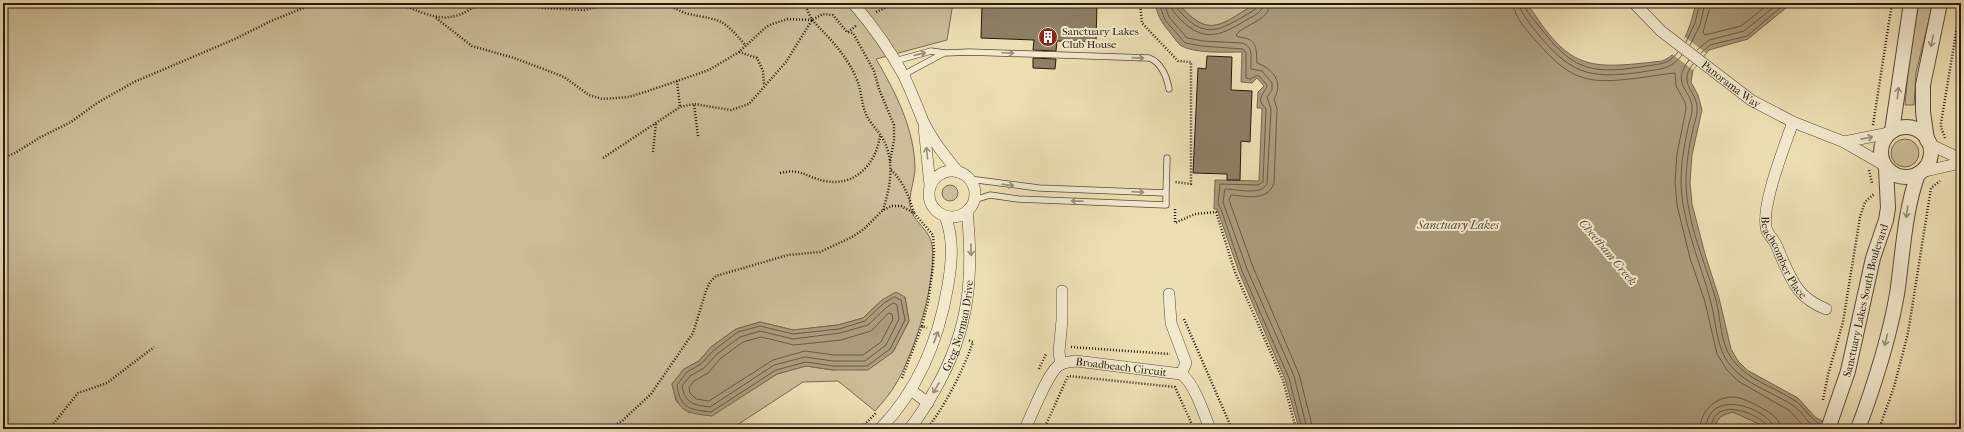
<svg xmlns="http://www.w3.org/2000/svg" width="1964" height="432" font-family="'IM FELL French Canon',serif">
  <rect width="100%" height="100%" fill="#eddfb4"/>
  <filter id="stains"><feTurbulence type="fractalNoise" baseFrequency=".005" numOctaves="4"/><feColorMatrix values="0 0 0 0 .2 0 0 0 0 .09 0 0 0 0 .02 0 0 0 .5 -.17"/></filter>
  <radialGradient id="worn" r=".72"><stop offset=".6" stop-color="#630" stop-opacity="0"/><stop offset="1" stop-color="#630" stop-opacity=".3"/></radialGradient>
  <!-- green -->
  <path fill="#cbbd98" stroke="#786a52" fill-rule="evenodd" d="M3,3h950l-6,37 -71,19c20,34 39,71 39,111 -1,12 -6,24 -5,36 2,16 20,23 22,39 5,36 -17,105 -35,137 -6,11 -14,20 -22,29l-37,-30 -35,1 -72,47h-728zM905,297l4,24 -16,31 -60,18 -27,-4 -29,8 -28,18 -60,21 -13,-12 -4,-17 12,-15 15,-8 12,-14 25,-18 24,-7 33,8 45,-5 25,-7 19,-18z
    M1178,3h80c-35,18 -47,40 -80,0z
    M1919,3h14l-17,70 -2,32h-9l5,-53z
    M1891 153a14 14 0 1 1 28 0a14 14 0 1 1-28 0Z
    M942 193a8 8 0 1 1 16 0a8 8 0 1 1-16 0Z
    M1733,412l37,17h-55c1,-11 8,-15 18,-17z"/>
  <!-- water -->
  <path fill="#a99b7b" stroke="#75674f" d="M1155,3h23c33,40 45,18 80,0h269c43,67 59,67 135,58 22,-8 29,-38 34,-58h96l-44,36 -39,11 -16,20 -2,12 7,13 4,15 -10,45 -2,27 2,22 13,50 14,44 12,51 7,12 9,9 51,28 17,19 22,12h-67l-37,-17c-10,2 -17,6 -19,17h-415l-14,-50 -46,-107 -22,-63h-3l1,-29 44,1 3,-73h-5l1,-16 6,-6 -7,-8 -5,5 -11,-1 1,-30c-16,0 -49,2 -62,-7 -4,-4 -8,-10 -12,-15 -7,-8 -11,-16 -13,-27z
    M896,292l9,5 4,24 -16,31 -25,18h-35l-27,-4 -29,8 -65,42c-27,-3 -34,-4 -40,-32l12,-15 15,-8 12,-14 25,-18 24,-7 33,8 45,-5 25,-7 19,-18z"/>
  <!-- pier -->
  <path fill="#eddfb4" d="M1685,37l21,16 -13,17 -21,-16z"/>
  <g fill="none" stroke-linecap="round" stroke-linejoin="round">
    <!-- shore -->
    <path stroke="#685a44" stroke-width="1" d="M1159,3l6,17 20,23 17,3 41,3 3,4v25l4,1 8,-4 9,10c0,6 -10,11 -5,19 1,2 3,3 4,5l-3,73 -5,3 -38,-1 -2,20 3,5 21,62 47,107 13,51
      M1164,3l5,14 18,21 16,3 39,2c13,4 8,16 9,26l11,2 10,12v7l-5,7 4,12 -4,75c-7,12 -30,5 -42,5l-2,13 24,67 47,107 13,53
      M1170,3c1,7 7,13 12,18 24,23 41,13 66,-2 7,-4 15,-7 16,-16
      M1175,3c1,5 5,9 9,13 22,23 38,13 62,-1 5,-3 12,-6 13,-12
      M1270,3c-1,19 -25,20 -34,32 3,3 5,2 9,3 13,3 11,14 12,25 16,6 27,19 17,36l3,10 -3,74c-6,19 -28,13 -43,12l-2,5 24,67 46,107 14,55
      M1513,3c1,14 15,29 24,39 37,43 55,42 109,35 5,-1 27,-4 29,-4l1,13 9,16 1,7 -9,45 -2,28 2,23 13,53 15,44 12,52 10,16 11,11 52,30 16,18
      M1519,3c1,9 10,19 15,26 35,44 53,51 108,43 17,-3 29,-2 40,-17
      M1524,3c1,8 10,17 15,23 32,42 49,49 101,41 16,-3 28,-1 38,-15
      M1711,3l-8,29 2,3 36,-9 29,-23
      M1686,42l9,-19 5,-20
      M1690,45l10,-20 5,-22
      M1697,50l12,-10 35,-9 35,-28
      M1701,53l9,-8 37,-9 39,-33
      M1689,60c-20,26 5,30 3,51 0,5 -3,11 -4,17 -4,18 -7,36 -7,54 1,42 20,81 30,121 5,18 5,41 16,58 16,23 44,30 67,45 9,7 13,17 24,23
      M1693,64c-17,21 6,27 4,47 0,6 -3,12 -4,18 -4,17 -7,36 -7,54 1,41 19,79 30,117 5,19 4,43 16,59 16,22 43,28 65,43 9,7 13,17 24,23
      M895,297l6,3 4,20 -15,29 -23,17h-34l-27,-4 -30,8 -65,42c-21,-2 -31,-4 -34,-27l10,-13 14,-8 13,-14 24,-18 22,-6 33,8 46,-5 26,-8 19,-18z
      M894,303l3,2 2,14 -13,26 -21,16h-32l-28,-4 -31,8 -64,42c-16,-2 -25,-3 -28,-21l8,-10 14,-8 13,-14 23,-17 20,-6 33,8 47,-6 28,-8 19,-18z
      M889,313l3,1 1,5 -12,23 -18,13h-29l-29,-4 -32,9 -64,41 -13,-2 -6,-6 -1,-6 5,-6 14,-8 13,-15 22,-16 18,-5 33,8 47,-5 30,-9z
      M1700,429c0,-18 16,-33 35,-32 9,1 35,14 41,21 3,3 4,7 4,11
      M1706,429c2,-45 67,-18 68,0
      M1711,429c2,-38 57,-11 58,0"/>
  </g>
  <!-- building -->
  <path fill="#8d7f64" stroke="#26180d" d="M982,3h115l-1,39 -39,-1 -1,10 -23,-1 1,-10 -53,-2z
    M1207,56l25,1 -1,33 21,1 -2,51 -9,-1 -1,39h-13v-6l-34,-1 5,-105 8,1z
    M1033,58l23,1 -1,10 -22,-1z"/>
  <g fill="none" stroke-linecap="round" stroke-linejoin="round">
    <defs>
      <path id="service" d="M895,61l36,-10 14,2 24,-1 180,6c12,4 18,19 20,31
        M903,75l41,-22
        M969,179l70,9 127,5v12l-148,-6 -28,-4 -16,5
        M1166,193l1,-35"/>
      <g id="minor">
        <path d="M853,3c19,22 37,47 51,73 7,15 13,30 19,45 9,19 22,35 35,51"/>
        <path id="s1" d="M1634,3l27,28 90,69 42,22 51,20 40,23"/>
        <path id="s2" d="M1793,122c-8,23 -34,88 -26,109 2,4 5,7 7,10 4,6 6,14 9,20 11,25 18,38 43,48"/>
        <path d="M924,127l6,58"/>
        <path d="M1844,142l45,-9"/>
        <path d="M1929,144l32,15"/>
        <circle cx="952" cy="194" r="23"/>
        <path d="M1921,172l40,-9"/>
        <path d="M1169,294l2,29 15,40 -5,11"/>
        <path d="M1061,364l-2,-12 3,-32v-29"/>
        <path d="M911,390l17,13"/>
        <path d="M880,429c39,-40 59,-90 68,-144 4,-24 6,-46 -3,-69"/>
        <path id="s3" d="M909,429c11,-12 19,-27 27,-41 33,-58 38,-111 31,-177"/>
        <path id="s4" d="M1025,429c7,-15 22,-54 33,-63 5,-4 12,-4 18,-5l105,13c13,8 23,40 29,55"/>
      </g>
      <g id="tertiary">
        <circle cx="1906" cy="152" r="25"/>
        <path d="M1892,131l19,-128"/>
        <path d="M1927,140l-4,-28v-27l17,-82"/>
        <path id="s5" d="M1828,429l20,-58 25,-113 13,-38 2,-12 -2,-39"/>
        <path d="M1858,429c16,-43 31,-89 39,-135 6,-40 7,-81 21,-120"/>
      </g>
    </defs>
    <!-- service casing -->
    <use href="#service" stroke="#584a37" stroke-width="7"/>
    <!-- minor casing -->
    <use href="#minor" stroke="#584a37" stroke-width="12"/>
    <!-- tertiary casing -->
    <use href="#tertiary" stroke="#584a37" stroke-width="16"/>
    <!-- path -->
    <path stroke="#26180d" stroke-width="2.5" stroke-dasharray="1 2" stroke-linecap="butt" d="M396,3c34,11 50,26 83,0
      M531,3l10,5 43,2 32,-7
      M663,3c9,3 17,9 26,11 34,7 33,4 57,32
      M1140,3l2,20 36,38 13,1v122l-16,-2
      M876,12l16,-7h31l1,-2
      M436,18l36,28 42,12 32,12 18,7 25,18 13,4 27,-2 19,-6 61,-21 30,-18 27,-25 6,-3 16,-5 24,1 -8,-17
      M812,20c18,19 35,35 45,60 5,12 4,25 10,36 4,9 13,16 17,25 11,22 6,47 -1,69
      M848,32l9,-7
      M739,52l18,6 6,13 1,14
      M677,81l3,26
      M1873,125l19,-122
      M698,136l-4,-32 37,6 18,-6 37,-42 26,-42 7,-4 4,-2 10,1 14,17 6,1 21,38 5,18 15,36v15l-4,22
      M1945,138l-4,-11v-4l20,-120
      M653,152l3,-29
      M3,158l12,-5 24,-15 32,-16 26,-19 37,-21 101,-43 36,-18 35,-14 18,-4
      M603,158l77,-51 14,-3
      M891,170c13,12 18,27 23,43
      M1869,170l3,13
      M780,173c22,-5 25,4 45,8 30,6 51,-17 55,-45
      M1175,209v14l20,-9 21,-2 19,60 48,108 13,49
      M1184,319l48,110
      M1071,347l99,7
      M1039,369l7,-15
      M902,378l20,-52
      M1823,400l5,-25 15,-53 17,-105 5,-15 9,-8
      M3,427l2,2
      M46,429l8,-6 24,-30 29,-10 47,-36
      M610,429l13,-9 28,-26 42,-61 13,-42 4,-9 6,-6 72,-21 32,-3 32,-15 12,-8 19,-19 9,-4h9l13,7 19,22 1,16 -1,16 -5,35 -6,24 5,2
      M860,429l16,-16
      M927,429c20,-27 35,-56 46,-87l-5,-2
      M1044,429l24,-53 107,11 19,42
      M1879,429l15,-42 14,-54 23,-145 9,-7"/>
    <!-- service -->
    <use href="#service" stroke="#f3eace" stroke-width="5.5"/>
    <!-- minor -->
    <use href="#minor" stroke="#f3eace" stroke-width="11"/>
    <!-- tertiary -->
    <use href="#tertiary" stroke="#f3eace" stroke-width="14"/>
  </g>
  <!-- one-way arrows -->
  <defs><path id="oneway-shaft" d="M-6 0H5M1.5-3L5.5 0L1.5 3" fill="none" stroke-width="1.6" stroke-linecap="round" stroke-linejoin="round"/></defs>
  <g stroke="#978c77">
    <use href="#oneway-shaft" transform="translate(1932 41) rotate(103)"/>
    <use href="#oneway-shaft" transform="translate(1008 53) rotate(2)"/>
    <use href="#oneway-shaft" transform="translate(920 54) rotate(-13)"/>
    <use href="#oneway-shaft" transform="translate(1138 58) rotate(2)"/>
    <use href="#oneway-shaft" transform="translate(1898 93) rotate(-83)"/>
    <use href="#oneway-shaft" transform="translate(1867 138) rotate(-11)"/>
    <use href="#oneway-shaft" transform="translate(927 153) rotate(-96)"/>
    <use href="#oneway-shaft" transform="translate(1008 185) rotate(7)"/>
    <use href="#oneway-shaft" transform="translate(1138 192) rotate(2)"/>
    <use href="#oneway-shaft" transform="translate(1077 201) rotate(-178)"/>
    <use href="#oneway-shaft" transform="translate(1907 212) rotate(98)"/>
    <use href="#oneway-shaft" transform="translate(971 250) rotate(88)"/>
    <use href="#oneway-shaft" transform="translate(936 337) rotate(-69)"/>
    <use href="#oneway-shaft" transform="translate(1886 340) rotate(104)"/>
    <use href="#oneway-shaft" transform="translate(936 388) rotate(120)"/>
  </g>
  <!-- icons -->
  <defs>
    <symbol id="building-disc" viewBox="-11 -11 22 22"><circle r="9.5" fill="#8f2418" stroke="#f3eace"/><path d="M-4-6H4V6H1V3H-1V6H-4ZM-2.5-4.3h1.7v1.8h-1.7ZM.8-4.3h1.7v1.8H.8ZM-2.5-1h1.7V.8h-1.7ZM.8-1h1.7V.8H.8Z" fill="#fff"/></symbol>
  </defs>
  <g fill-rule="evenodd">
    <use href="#building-disc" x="1037" y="26" width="22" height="22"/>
  </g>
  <g text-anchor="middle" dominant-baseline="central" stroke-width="4" stroke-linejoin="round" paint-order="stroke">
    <!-- poi labels -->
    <g font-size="11" fill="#26180d" stroke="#f3eace" text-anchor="start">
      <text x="1062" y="31">Sanctuary Lakes<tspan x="1062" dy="13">Club House</tspan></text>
    </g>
    <!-- street labels -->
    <g font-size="11" fill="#26180d" stroke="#f3eace">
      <text stroke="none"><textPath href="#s1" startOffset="127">Panorama Way</textPath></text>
      <text stroke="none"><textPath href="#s2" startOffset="144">Beachcomber Place</textPath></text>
      <text stroke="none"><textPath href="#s5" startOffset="134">Sanctuary Lakes South Boulevard</textPath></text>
      <text stroke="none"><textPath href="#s3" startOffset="116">Greg Norman Drive</textPath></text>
      <text stroke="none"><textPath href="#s4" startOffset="136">Broadbeach Circuit</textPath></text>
    </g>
    <!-- water labels -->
    <g font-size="12" font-style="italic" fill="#5a4c39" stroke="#f3eace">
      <text x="1458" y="225">Sanctuary Lakes</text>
      <text transform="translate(1608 252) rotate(50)">Cheetham Creek</text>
    </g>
  </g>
  <!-- margin -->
  <rect width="1964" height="432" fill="none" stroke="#eddfb4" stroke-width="16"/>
  <rect x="4" y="4" width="1956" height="424" fill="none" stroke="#26180d" stroke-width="2"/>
  <rect x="8" y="8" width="1948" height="416" fill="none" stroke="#26180d"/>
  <rect width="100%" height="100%" filter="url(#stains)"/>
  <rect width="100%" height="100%" fill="url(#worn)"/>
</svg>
